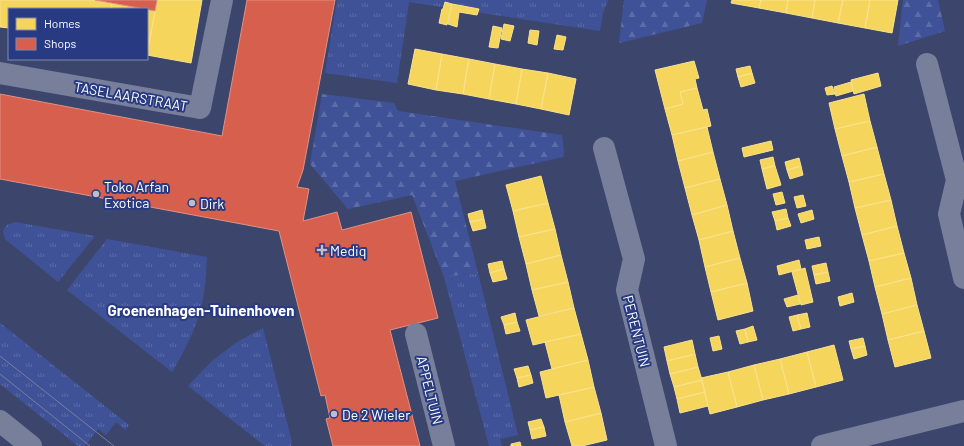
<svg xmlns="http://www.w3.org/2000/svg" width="964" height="446" font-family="Barlow,sans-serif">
  <defs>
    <pattern id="grass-tufts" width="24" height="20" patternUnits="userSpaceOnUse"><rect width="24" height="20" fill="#3f5298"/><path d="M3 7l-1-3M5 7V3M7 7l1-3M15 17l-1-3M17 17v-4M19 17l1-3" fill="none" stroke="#5c6ca7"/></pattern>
    <pattern id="forest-firs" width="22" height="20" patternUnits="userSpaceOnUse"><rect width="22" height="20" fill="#3f5298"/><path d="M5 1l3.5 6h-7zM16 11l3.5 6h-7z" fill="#5c6ca7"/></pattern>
  </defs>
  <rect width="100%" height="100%" fill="#3c466d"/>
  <!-- grass -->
  <path fill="url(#grass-tufts)" d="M337,0h271l-5,13 -3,18 -191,-29 -12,81 -72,-10z
    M15,222l80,14 -37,46 -53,-43 -2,-9 4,-5z
    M107,239l100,18c-1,12 -1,23 -3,35 -4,29 -17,55 -32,80l-105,-82z
    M478,273l40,162 -18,4 2,7h-13l-45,-169z
    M0,323l129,102 -4,5 -9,-8 -10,13 -8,-6 -13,17h-7l-78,-62z
    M263,328l29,114 -1,4h-26l-77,-60 24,-25 25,-19z"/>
  <!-- forest -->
  <path fill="url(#forest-firs)" d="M624,0h83l-5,23 -83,20z
    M903,0h35l7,31 -47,15z
    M322,94l72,9 4,8 164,24 2,17 -1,5 -108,24 23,92 -34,4 -32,-82 -64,14 -38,-45z"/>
  <!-- homes -->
  <path fill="#f6d55c" stroke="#f9e28d" d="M0,0h95l17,3 -1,6h-102v19l-9,-1z
    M157,0h45l-11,63 -44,-8z
    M732,0h29l-2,8 -28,-5z
    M761,0h27l-2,13 -27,-5z
    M788,0h27l-3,18 -26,-5z
    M815,0h28l-5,23 -26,-5z
    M843,0h27l-5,28 -27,-5z
    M870,0h28l-6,33 -27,-5z
    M445,2l7,2 -5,21 -8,-2 3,-14h1z
    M112,3l32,6h-33z
    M452,4l27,5 -2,6 -18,-3 -2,15 -9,-3z
    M147,10l8,1 -8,44z
    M504,24l10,2 -4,15 -9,-2z
    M493,26l9,2 -4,20 -9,-1z
    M530,30l9,1 -2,14 -9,-2z
    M557,35l9,2 -3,13 -9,-1z
    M415,49l27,5 -6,36 -28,-6z
    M442,54l27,5 -6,35 -27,-4z
    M469,59l26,5 -6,35 -26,-5z
    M694,61l5,17 -4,1 2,9 -17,4 3,12 -18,5 -10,-39z
    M495,64l27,5 -6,35 -27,-5z
    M750,66l2,7 -14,4 -2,-8z
    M522,69l26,4 -7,36 -25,-5z
    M548,73l28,6 -7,36 -28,-6z
    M752,73l3,10 -14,4 -3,-10z
    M878,73l3,13 -27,8 -3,-14z
    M851,82l2,9 -17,5 -2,-9z
    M832,86l3,8 -8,1 -2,-7z
    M697,88l6,22 4,-1 4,17 -39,9 -7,-26 18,-5 -3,-12z
    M864,94l6,27 -35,8 -6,-26z
    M870,121l7,26 -35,9 -7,-27z
    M707,127l6,25 -35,9 -6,-26z
    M771,141l2,9 -29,7 -2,-9z
    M877,147l7,27 -35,8 -7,-26z
    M713,152l7,27 -35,9 -7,-27z
    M773,157l2,9 -13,3 -2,-9z
    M799,158l2,8 -14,4 -2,-8z
    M775,166l6,19 -14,4 -5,-20z
    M801,166l2,9 -13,4 -3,-9z
    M884,174l7,26 -36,8 -6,-26z
    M541,176l7,27 -35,8 -7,-26z
    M720,179l7,26 -35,10 -7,-27z
    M782,192l3,11 -9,2 -3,-11z
    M803,195l3,11 -9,2 -3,-11z
    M891,200l6,26 -35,9 -7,-27z
    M548,203l7,26 -36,8 -6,-26z
    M727,205l6,26 -34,9 -7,-25z
    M786,209l2,9 -13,3 -3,-9z
    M482,210l2,9 -14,3 -2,-8z
    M812,210l2,9 -13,4 -3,-9z
    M788,218l3,8 -14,4 -2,-9z
    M484,219l2,9 -13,3 -3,-9z
    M897,226l7,27 -35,8 -7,-26z
    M555,229l6,26 -35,9 -7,-27z
    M733,231l7,27 -35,9 -6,-27z
    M819,237l2,9 -14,3 -2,-9z
    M904,253l7,25 -36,9 -6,-26z
    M561,255l7,27 -36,8 -6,-26z
    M740,258l7,25 -36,9 -6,-25z
    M799,260l2,9 -22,6 -2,-9z
    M502,261l2,8 -14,4 -2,-9z
    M826,263l2,9 -14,3 -2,-9z
    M805,268l8,34 -12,3 -9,-33z
    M504,269l3,10 -14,3 -3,-9z
    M828,272l2,9 -14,3 -2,-9z
    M911,278l6,27 -35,9 -7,-27z
    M568,282l6,26 -35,8 -7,-26z
    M747,283l6,28 -35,9 -7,-28z
    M852,293l2,9 -14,4 -2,-9z
    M798,295l2,9 -13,3 -3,-8z
    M917,305l7,26 -36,9 -6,-26z
    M574,308l7,26 -48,11 -7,-25z
    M515,313l2,9 -13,3 -3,-8z
    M807,313l3,14 -9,2 -4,-14z
    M797,315l4,14 -8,2 -4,-14z
    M517,322l3,9 -14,3 -2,-9z
    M753,326l4,14 -9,2 -3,-13z
    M745,329l3,13 -8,2 -4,-13z
    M924,331l7,27 -36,9 -7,-27z
    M581,334l7,26 -36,9 -7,-27z
    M719,336l3,13 -9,2 -3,-13z
    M863,338l2,8 -14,3 -2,-8z
    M692,340l3,14 -28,7 -3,-14z
    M834,345l9,35 -27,7 -9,-35z
    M865,346l2,9 -13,4 -3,-10z
    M807,352l9,35 -27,7 -9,-35z
    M695,354l3,13 -28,7 -3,-13z
    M780,359l9,35 -26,6 -9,-35z
    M588,360l6,27 -48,11 -6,-26z
    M754,365l9,35 -26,7 -9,-35z
    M528,366l3,9 -14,3 -3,-9z
    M698,367l4,13 -28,7 -4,-13z
    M728,372l9,35 -27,7 -9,-36z
    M531,375l2,8 -14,4 -2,-9z
    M702,380l3,12 -28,7 -3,-12z
    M594,387l7,26 -36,9 -6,-27z
    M705,392l3,14 -28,7 -3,-14z
    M601,413l6,27 -25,6h-10l-7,-24z
    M541,419l3,8 -14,3 -2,-8z
    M544,427l2,9 -14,3 -2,-9z
    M520,442l1,4h-10v-2z"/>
  <!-- shops -->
  <path fill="#d6604d" stroke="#e29082" d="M95,0h62l-2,11z
    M247,0h88l-32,170 -6,17 12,2 -6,32 34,-9 5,18 69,-18 27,106 -48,12 30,116h-87l-7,-27 4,-1 -5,-23 -4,1 -42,-165 -279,-52v-85l222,42z"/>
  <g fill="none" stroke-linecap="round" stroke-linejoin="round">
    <!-- minor -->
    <path stroke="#787f9b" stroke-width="22" d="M927,64l30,116 -8,34 15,64
      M0,73l200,35 22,-108
      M604,148l30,111 -7,31 39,156
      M416,334l28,112
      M0,421l31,25
      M822,446l142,-35"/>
    <!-- tram -->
    <path stroke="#787f9b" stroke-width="1" d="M0,356l114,90
      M0,374l90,72"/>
  </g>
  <!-- markers -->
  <g fill="#bbbecc" stroke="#283a81" stroke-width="1.5">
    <circle cx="96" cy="194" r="4"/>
    <circle cx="192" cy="203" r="4"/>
    <path d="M320 244h4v4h4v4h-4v4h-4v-4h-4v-4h4z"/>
    <circle cx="334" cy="414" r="4"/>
  </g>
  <g text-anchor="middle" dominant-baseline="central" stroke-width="4" stroke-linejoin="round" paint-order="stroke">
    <!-- street labels -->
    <g font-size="14" fill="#fff" stroke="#283a81">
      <text transform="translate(131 96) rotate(10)">TASELAARSTRAAT</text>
      <text transform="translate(637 331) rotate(76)">PERENTUIN</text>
      <text transform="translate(430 390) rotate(76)">APPELTUIN</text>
    </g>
    <!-- poi labels -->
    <g font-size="14" fill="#fff" stroke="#283a81" text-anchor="start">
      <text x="104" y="186">Toko Arfan<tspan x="104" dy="16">Exotica</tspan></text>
      <text x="200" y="203">Dirk</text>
      <text x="330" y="250">Mediq</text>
      <text x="342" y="414">De 2 Wieler</text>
    </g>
    <!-- neighbourhood labels -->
    <g font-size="15" font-weight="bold" fill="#fff" stroke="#283a81">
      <text x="201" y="310">Groenenhagen-Tuinenhoven</text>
    </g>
  </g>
  <!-- legend -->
  <rect x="8" y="8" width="140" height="52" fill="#283a81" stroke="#7e89b3"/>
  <rect x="16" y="18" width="20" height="12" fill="#f6d55c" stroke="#7e89b3"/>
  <text x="44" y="28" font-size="12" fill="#ffffff">Homes</text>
  <rect x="16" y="38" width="20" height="12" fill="#d6604d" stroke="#7e89b3"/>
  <text x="44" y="48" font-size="12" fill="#ffffff">Shops</text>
</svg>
